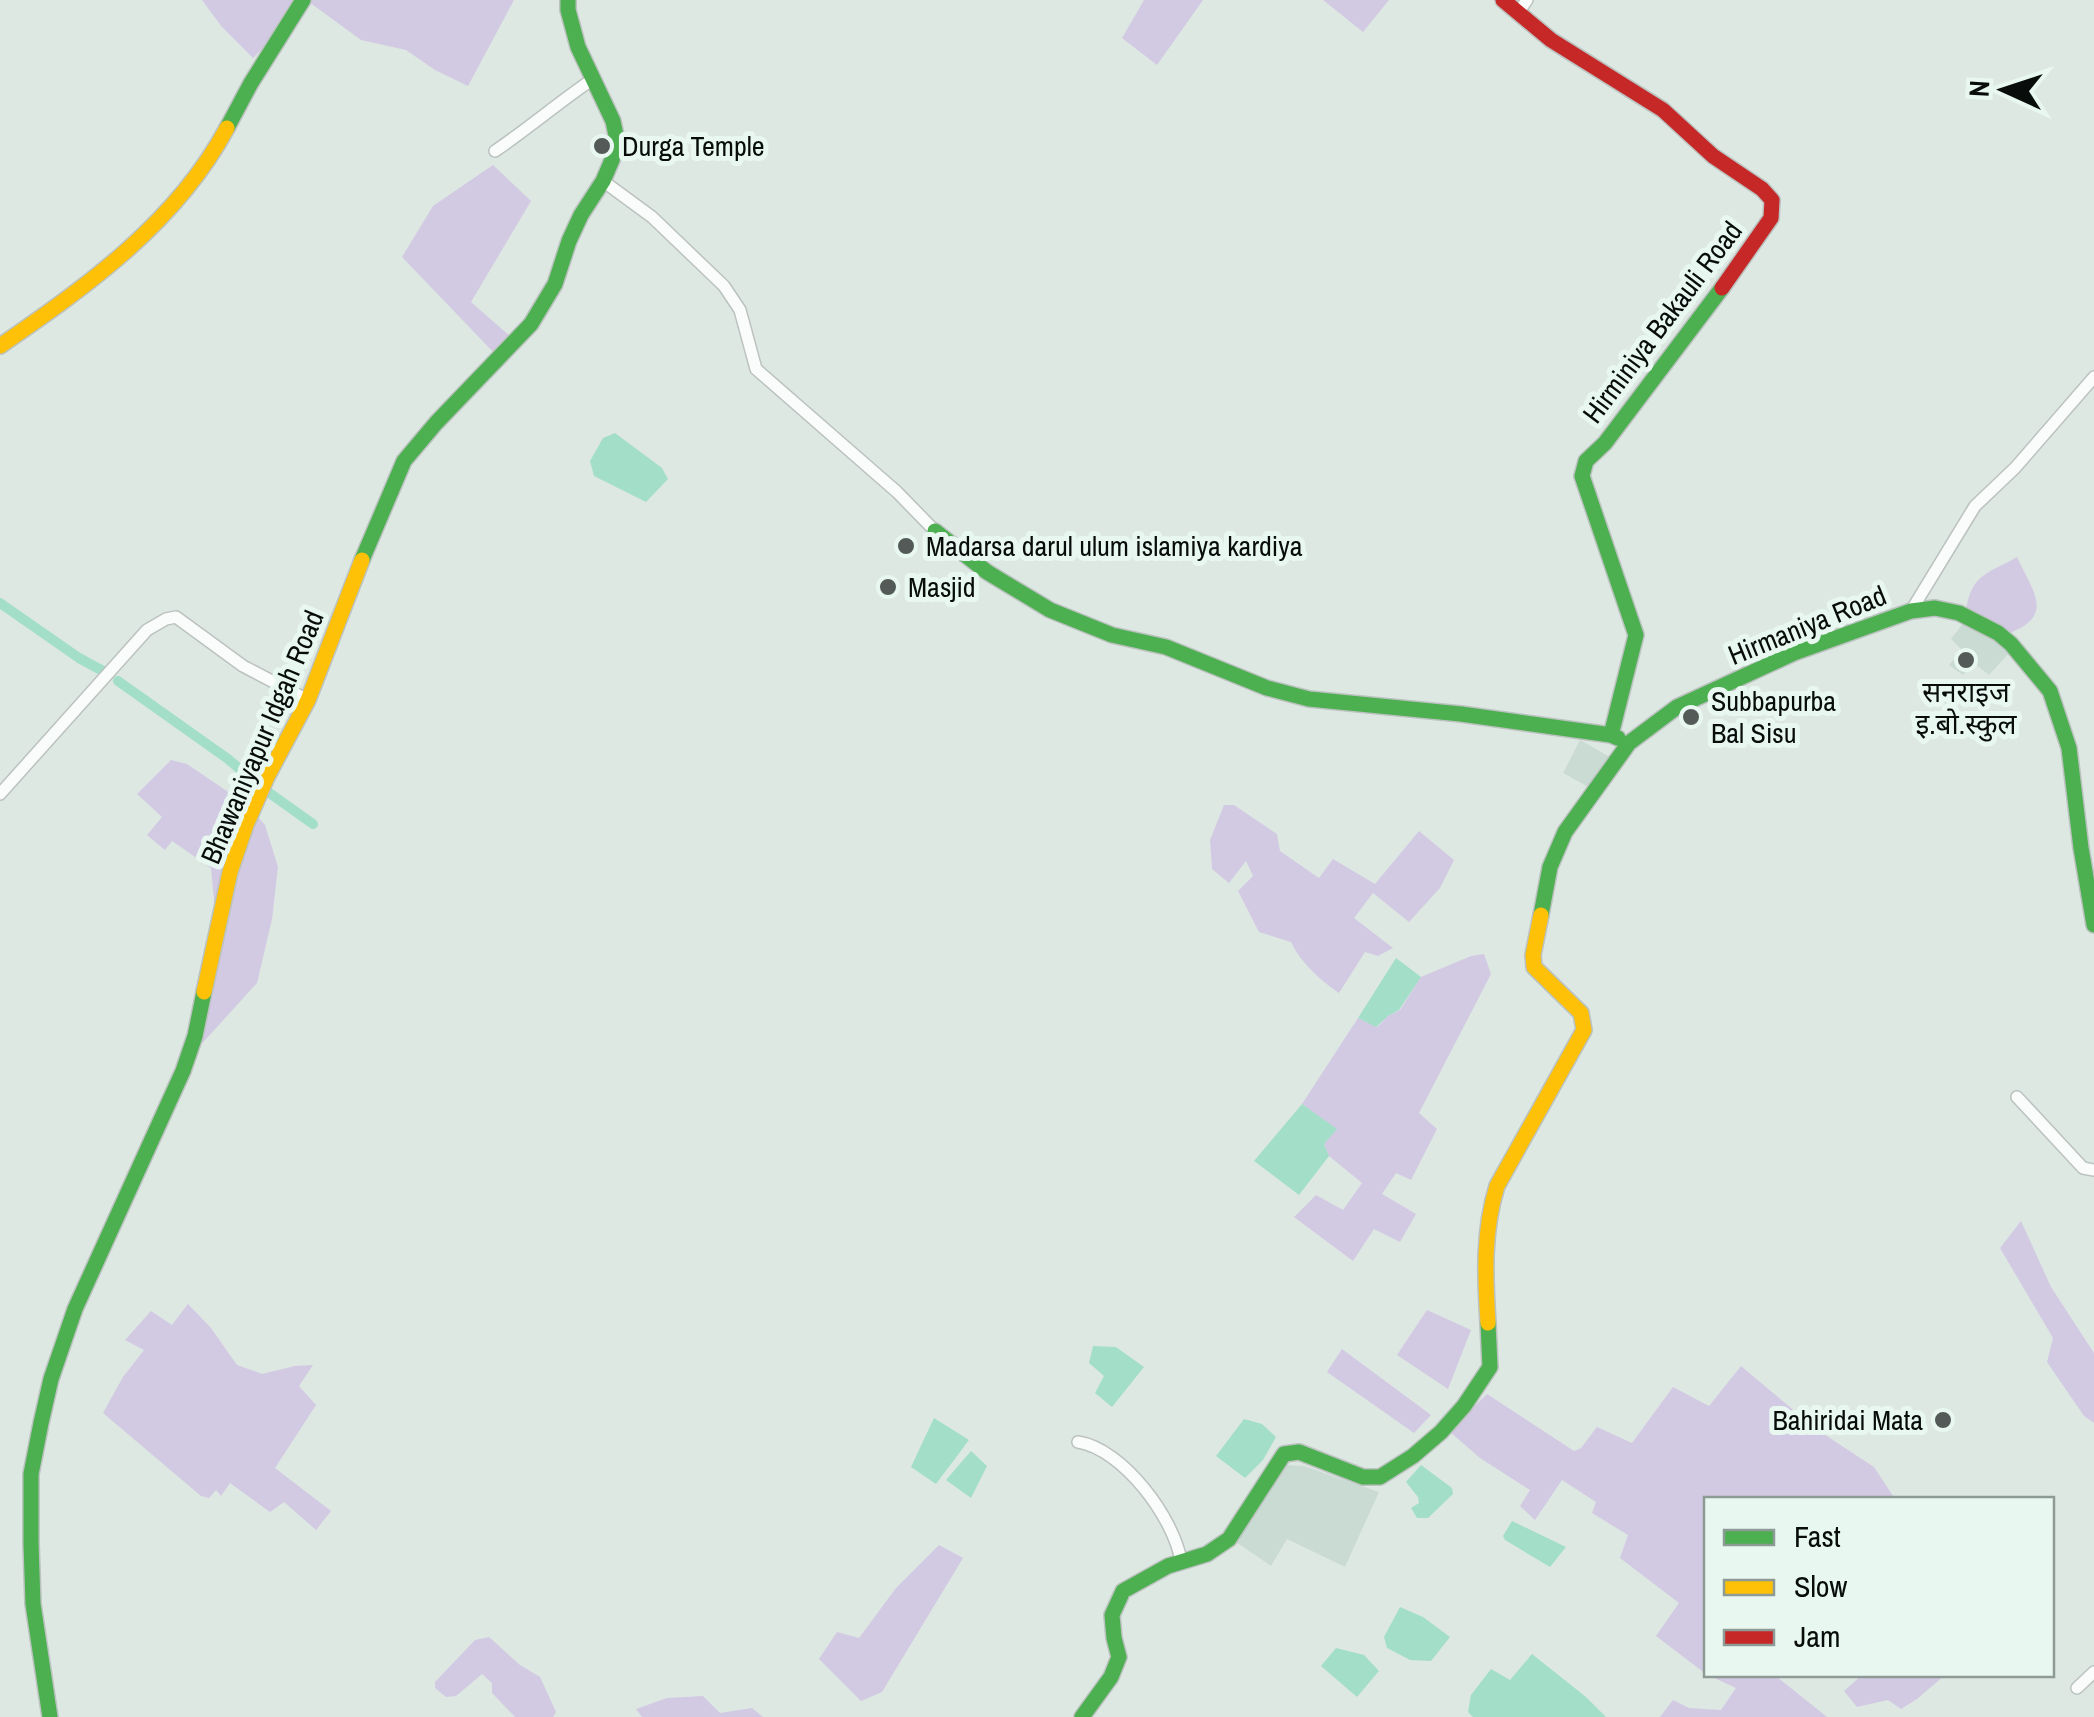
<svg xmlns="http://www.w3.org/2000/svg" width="2094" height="1717" font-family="'Archivo Narrow','Noto Sans Devanagari',sans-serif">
  <rect width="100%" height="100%" fill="#dee8e3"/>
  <!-- built -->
  <path fill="#cadbd4" d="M1964,622l21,9 26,20 -22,24 -15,-12 -11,12 -14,-10 13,-15 -11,-11z
    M1580,740l30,17 -18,32 -29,-16z
    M1286,1465l18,1 75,26 -34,75 -58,-28 -16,27 -35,-24z"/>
  <!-- green -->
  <path fill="#d2c9e2" d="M202,0h312l-46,86 -33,-16 -29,-20 -45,-10 -52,-38 -56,56 -31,-31z
    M1144,0h59l-46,65 -35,-27z
    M1323,0h66l-26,32z
    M493,165l38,36 -60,101 40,35 -15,18 -94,-98 31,-51z
    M2017,557c16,35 39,59 -10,77l-41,-24c6,-37 22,-36 51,-53z
    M171,760l16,4 59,40 19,21 13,42 -6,52 -15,64 -60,66 19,-127 -5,-54 -39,-27 -7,9 -18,-15 15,-18 -25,-23z
    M1224,805h10l43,29 3,17 39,27 14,-19 42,25 44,-53 35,29 -14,28 -31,34 -36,-29 -19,25 39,30 -15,8 -13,-4 -26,41c-19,-13 -38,-30 -48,-51l-32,-10 -21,-41 15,-15 -7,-15 -17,22 -17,-14 -2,-29z
    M1484,954l7,20 -72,139 18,16 -26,51 -15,-7 -14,21 34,20 -16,28 -26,-13 -21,32 -59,-44 22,-22 27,15 19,-27 -33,-27 -5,-12 12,-15 -34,-25 56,-86 19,9 11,-11 12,-6 21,-33 50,-21z
    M2021,1221l30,66 43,66v70l-10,-7 -37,-54 6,-24 -53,-90z
    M188,1304l23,24 26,37 25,9 33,-8 18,-1 -14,21 17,19 -41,63 56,43 -15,19 -32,-28 -14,10 -40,-29 -9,13 -5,-6 -7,8 -8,-2 -98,-83 20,-36 21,-27 -19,-10 26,-29 21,14z
    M1427,1310l44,20 -23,59 -51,-34z
    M1342,1349l89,66 -17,18 -87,-61z
    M1741,1366l75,63 58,38 21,32 -189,1v174l-50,-38 23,-33 -59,-45 8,-23 -36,-22 4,-11 -34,-22 -27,40 -15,-14 10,-16 -50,-32 -31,-27 38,-37 87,57 7,-3 16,-21 35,16 41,-56 36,19z
    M939,1545l24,13 -81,134 -21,9 -42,-42 18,-27 22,6 37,-50z
    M489,1637l31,28 20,12 16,35 -3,5h-38l-23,-24v-10l-10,-9 -26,22 -10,1 -11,-9v-6l40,-42z
    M1708,1675h70l-1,2 50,40h-167l13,-17 16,8 32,2 15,-22z
    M1862,1675v-1l83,1 -28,24 -16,10 -13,-9 -31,7 -13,-16z
    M703,1696l17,17 32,-5 11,9h-121l-6,-8 31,-11z"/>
  <!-- water -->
  <path fill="#a2dec8" d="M615,433l47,35 6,11 -22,23 -52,-26 -4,-15 13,-23z
    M1396,958l25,19 -22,33 -11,6 -12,11 -18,-9z
    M1302,1104l35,25 -13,15 5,12 -30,39 -45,-34z
    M1093,1346l23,1 28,20 -32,40 -17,-14 9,-17 -15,-13z
    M934,1418l35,22 -33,44 -25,-17z
    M1244,1419l18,5 14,13 -13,23 -18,18 -29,-22z
    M971,1451l16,15 -16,32 -25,-18z
    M1421,1465l31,23 1,6 -25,24h-11l-6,-10 8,-5 -1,-6 -12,-15z
    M1512,1521l54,26 -16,20 -45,-27 -2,-4z
    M1400,1607l23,10 27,20 -19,24 -21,-1 -23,-12 -3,-11z
    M1336,1648l28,7 15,16 -22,26 -36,-31z
    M1532,1654l54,43 20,20h-133l-5,-5 3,-17 20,-26 19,11z"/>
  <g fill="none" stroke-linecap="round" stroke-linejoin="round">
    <!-- canal -->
    <path stroke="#a2dec8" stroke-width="10" d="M0,603l79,55 24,13
      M118,681l110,78 28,24
      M268,792l45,32"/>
    <defs>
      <path id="street" d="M1517,14l10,-14
        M495,151c34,-23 64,-49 98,-72
        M603,181l49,36 72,69 16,24 16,59 141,123 38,39
        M1911,611l64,-105 40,-38 79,-91
        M0,794l147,-164 19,-11 10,-2 67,49 65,34
        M2017,1097l66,71 11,2
        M1078,1442c45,7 96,76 103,119
        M2077,1688l17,-16"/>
      <path id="fast" d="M227,128l24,-45 52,-83
        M935,531l52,41 63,38 62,25 54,12 101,41 42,11 152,15 150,21 7,3
        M362,560l42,-99 32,-38 95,-99 24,-40 14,-43 12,-26 22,-34 9,-21 5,-20 -4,-19 -35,-74 -10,-37v-10
        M1611,735l25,-100 -54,-159 4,-15 19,-18 117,-155
        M1541,915l9,-48 15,-35 64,-89 48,-36 117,-54 117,-42 24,-3 24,5 39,20 13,11 39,47 19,57 12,100 13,77
        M50,1717l-17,-113 -2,-61v-69l10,-51 10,-44 24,-70 108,-238 12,-35 9,-44
        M1082,1717l29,-40 8,-20 -5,-19 -2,-23 11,-24 45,-25 39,-12 22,-15 55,-85 15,-2 64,25h17l33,-21 28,-24 23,-26 26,-39 -2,-44"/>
      <path id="slow" d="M0,346c87,-60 176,-123 227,-218
        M204,992l26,-120 16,-47 21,-48 41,-77 54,-140
        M1488,1323c-3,-47 -5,-92 9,-137l87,-156 -3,-17 -47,-46 -1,-12 8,-40"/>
      <path id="jam" d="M1503,0l48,40 112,70 50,46 49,33 10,11 -1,18 -49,70"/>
    </defs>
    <!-- street casing -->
    <use href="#street" stroke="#bbc2bf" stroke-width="14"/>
    <!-- fast casing -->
    <use href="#fast" stroke="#bbc2bf" stroke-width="18"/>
    <!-- slow casing -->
    <use href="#slow" stroke="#bbc2bf" stroke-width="18"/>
    <!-- jam casing -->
    <use href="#jam" stroke="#bbc2bf" stroke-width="18"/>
    <!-- street -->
    <use href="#street" stroke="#fafcfb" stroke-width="11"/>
    <!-- fast -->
    <use href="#fast" stroke="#4caf50" stroke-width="15"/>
    <!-- slow -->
    <use href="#slow" stroke="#ffc107" stroke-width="15"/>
    <!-- jam -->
    <use href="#jam" stroke="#c62828" stroke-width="15"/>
  </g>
  <!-- markers -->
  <g fill="#535a57" stroke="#e8f8f1" stroke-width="4">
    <circle cx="602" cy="146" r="10"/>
    <circle cx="906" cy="546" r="10"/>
    <circle cx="888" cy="587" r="10"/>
    <circle cx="1966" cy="660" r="10"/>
    <circle cx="1691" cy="717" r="10"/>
    <circle cx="1943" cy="1420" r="10"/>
  </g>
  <g text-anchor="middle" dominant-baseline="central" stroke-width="10" stroke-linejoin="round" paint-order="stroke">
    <!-- poi labels -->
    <g font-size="28" fill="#080d0b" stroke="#e8f8f1" text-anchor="start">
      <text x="622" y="146">Durga Temple</text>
      <text x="926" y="546">Madarsa darul ulum islamiya kardiya</text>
      <text x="908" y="587">Masjid</text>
      <text x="1966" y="692" text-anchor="middle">सनराइज<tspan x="1966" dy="32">इ.बाे.स्कुल</tspan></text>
      <text x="1711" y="701">Subbapurba<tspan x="1711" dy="32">Bal Sisu</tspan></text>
      <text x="1923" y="1420" text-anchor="end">Bahiridai Mata</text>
    </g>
    <!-- street labels -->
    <g font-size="28" fill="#080d0b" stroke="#e8f8f1">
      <text transform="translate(1662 322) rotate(-53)">Hirminiya Bakauli Road</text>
      <text transform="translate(1807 625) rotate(-22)">Hirmaniya Road</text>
      <text transform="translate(262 737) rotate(-67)">Bhawaniyapur Idgah Road</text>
    </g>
  </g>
  <!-- legend -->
  <rect x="1704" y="1497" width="350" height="180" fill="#e8f8f1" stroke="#8e9a95" stroke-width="2.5"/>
  <rect x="1724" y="1530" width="50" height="15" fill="#4caf50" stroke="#8e9a95" stroke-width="2.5"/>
  <text x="1794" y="1547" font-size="30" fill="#080d0b">Fast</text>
  <rect x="1724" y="1580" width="50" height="15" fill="#ffc107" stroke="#8e9a95" stroke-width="2.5"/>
  <text x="1794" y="1597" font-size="30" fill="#080d0b">Slow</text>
  <rect x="1724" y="1630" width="50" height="15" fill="#c62828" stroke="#8e9a95" stroke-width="2.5"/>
  <text x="1794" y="1647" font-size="30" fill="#080d0b">Jam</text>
  <!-- north arrow -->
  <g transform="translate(2004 90) rotate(273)" stroke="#e8f8f1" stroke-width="8" paint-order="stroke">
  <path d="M0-8L18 38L0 25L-18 38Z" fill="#080d0b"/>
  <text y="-15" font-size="28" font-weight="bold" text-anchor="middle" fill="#080d0b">N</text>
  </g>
</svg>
